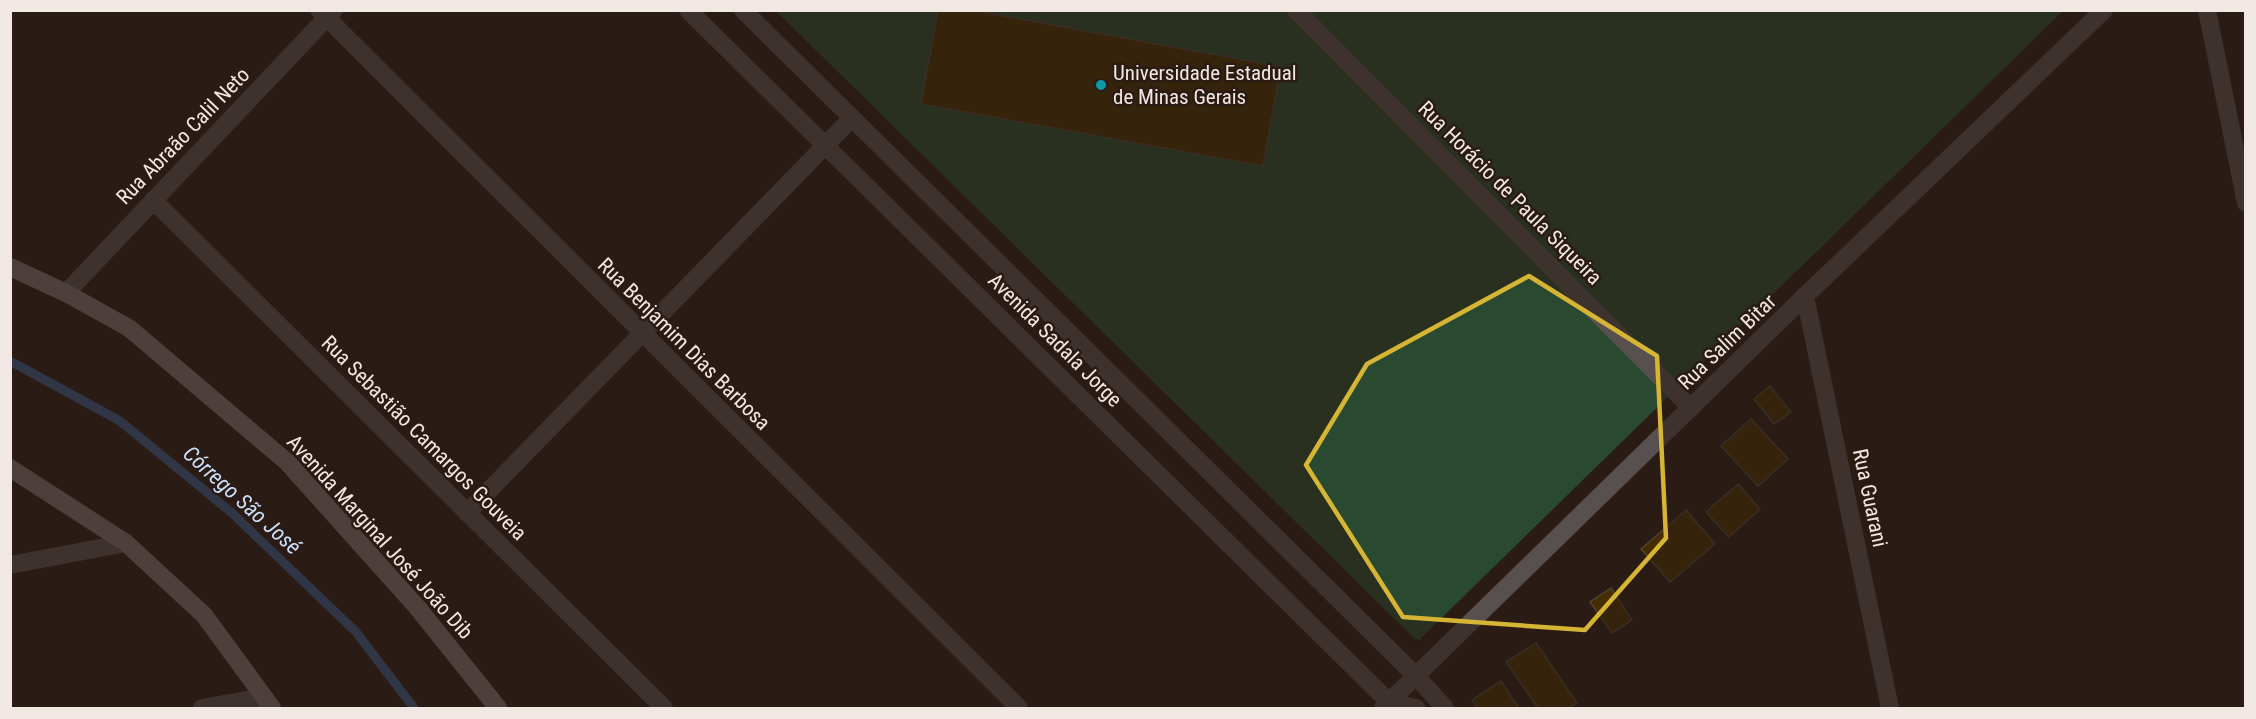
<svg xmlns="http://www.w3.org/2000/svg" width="2256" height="719" font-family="'Roboto Condensed',sans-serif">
  <rect width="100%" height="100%" fill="#2a1c14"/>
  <!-- green -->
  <path fill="#294a30" d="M776,11h1287l-644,629 -5,-2z"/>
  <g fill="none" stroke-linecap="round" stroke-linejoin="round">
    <!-- stream -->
    <path stroke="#385884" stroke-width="9" d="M10,361l110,60 112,92 124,119 58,76"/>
  </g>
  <!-- building -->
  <path fill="#442d01" stroke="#4e4436" stroke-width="1.5" d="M938,10h34l309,57 -18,99 -342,-62z
    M1770,386l21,26 -17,12 -20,-25z
    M1751,419l37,40 -30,27 -37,-40z
    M1738,484l22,25 -31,28 -23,-25z
    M1686,510l29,34 -45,38 -29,-33z
    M1611,588l21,32 -20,13 -22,-31z
    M1536,643l41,60 -8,5h-31l-32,-46z
    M1501,681l18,27h-42l-5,-8z"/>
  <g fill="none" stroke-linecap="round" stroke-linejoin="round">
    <!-- minor -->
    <path stroke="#584f4f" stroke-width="18" d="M319,10l700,698
      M1296,10l395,398
      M2207,10l39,193
      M153,200l511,508
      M66,293l268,-283
      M1805,296l85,412
      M467,513l385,-395
      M10,565l116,-22
      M1416,676l29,32
      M202,708l62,-11
      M1383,708l6,-6 27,6"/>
    <!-- tertiary -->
    <path stroke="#584f4f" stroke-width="18" d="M688,10l701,692 416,-406 299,-286
      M743,10l673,666"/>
    <!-- secondary -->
    <path stroke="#786a6a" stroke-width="18" d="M10,267l56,26 63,35 158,134 130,145 81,101
      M10,468l116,75 78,72 68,93"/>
  </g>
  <!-- marked area -->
  <path d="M0 0H2256V719H0ZM1529,276l128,80 9,182 -81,92 -182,-13 -97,-152 61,-101z" fill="#2a1c14" fill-opacity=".55" fill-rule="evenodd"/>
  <path fill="none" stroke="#d6b534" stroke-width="4.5" stroke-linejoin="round" d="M1529,276l128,80 9,182 -81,92 -182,-13 -97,-152 61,-101z"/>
  <!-- markers -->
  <circle fill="#0f9aa8" stroke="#2a1c14" stroke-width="2" cx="1101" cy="85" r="6"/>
  <g text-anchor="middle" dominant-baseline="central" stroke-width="5" stroke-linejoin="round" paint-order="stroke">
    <!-- poi labels -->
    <g font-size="21" fill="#f2e8e3" stroke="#2a1c14" text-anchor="start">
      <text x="1113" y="73">Universidade Estadual<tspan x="1113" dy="24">de Minas Gerais</tspan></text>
    </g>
    <!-- street labels -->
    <g font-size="21" fill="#f2e8e3" stroke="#2a1c14">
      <text transform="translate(183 136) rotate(-46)">Rua Abraão Calil Neto</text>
      <text transform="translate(1510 193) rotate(45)">Rua Horácio de Paula Siqueira</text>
      <text transform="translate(1055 340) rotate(45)">Avenida Sadala Jorge</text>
      <text transform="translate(1727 342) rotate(-44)">Rua Salim Bitar</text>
      <text transform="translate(684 344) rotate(45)">Rua Benjamim Dias Barbosa</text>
      <text transform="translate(424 438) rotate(45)">Rua Sebastião Camargos Gouveia</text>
      <text transform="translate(1870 498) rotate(78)">Rua Guarani</text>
      <text transform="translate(380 537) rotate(48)">Avenida Marginal José João Dib</text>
    </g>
    <!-- water labels -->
    <g font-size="22" font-style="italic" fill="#cbdffb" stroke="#2a1c14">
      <text transform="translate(242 500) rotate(42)">Córrego São José</text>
    </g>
  </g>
  <!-- border -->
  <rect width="2256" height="719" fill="none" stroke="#f2e8e3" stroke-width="24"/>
</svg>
